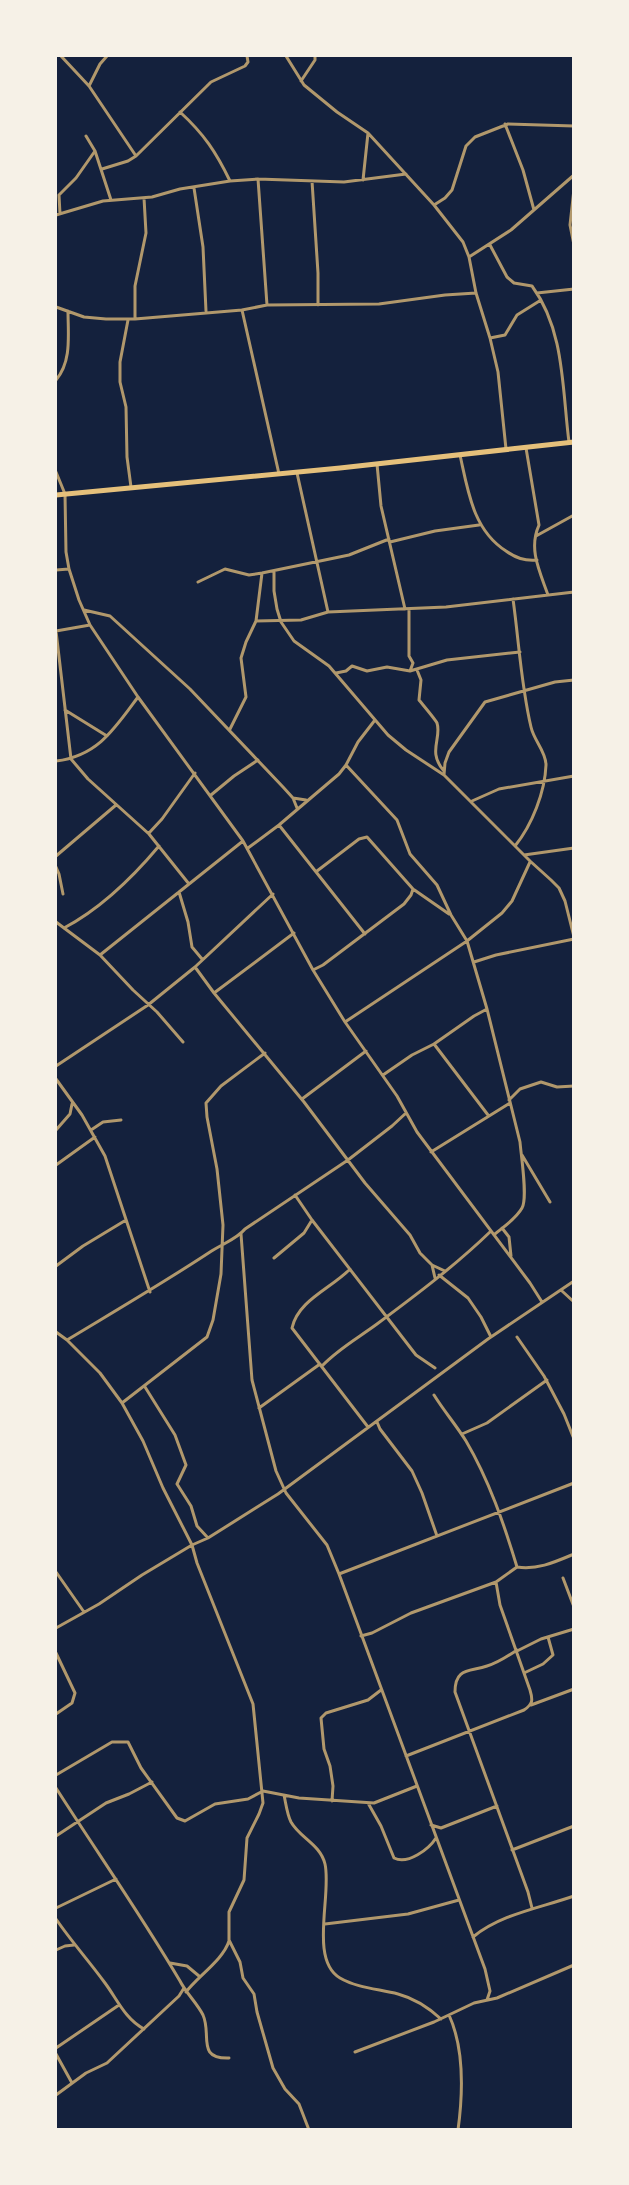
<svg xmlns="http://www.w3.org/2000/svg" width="629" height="2185" font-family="Helvetica,sans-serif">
  <rect width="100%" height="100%" fill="#14213d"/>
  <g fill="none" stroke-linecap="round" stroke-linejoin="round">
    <!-- minor -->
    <path stroke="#b1986c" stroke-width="3" d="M61,56l28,30 47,70
      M286,56l18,29 33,27 31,21 66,72 29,37 6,15 7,36 14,45 8,34 8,77
      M301,81l14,-21v-4
      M89,86l11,-22 7,-8
      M180,112c24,22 36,40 50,69
      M505,124l18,46 11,40
      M86,136l9,15 16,49
      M102,169l26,-8 8,-5 75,-74 34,-16 3,-4 -1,-6
      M258,179l9,126
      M363,180l5,-47
      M312,181l6,92v32
      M194,188l9,59 3,64
      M574,189l-4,36 4,20
      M434,205l11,-7 7,-8 14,-44 9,-9 33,-13 66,2
      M60,214l-1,-19 17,-17 19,-27
      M56,215l47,-14 49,-4 28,-8 50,-8 28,-2 86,3 62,-8
      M490,245l17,32 7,6 18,3c33,45 30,103 37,156
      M469,257l42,-27 63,-55
      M537,293l37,-4
      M56,307l28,10 22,2h29l107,-9 25,-5 112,-1 66,-9 31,-2
      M242,310l37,164
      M135,319v-33l11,-53 -2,-35
      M128,320l-8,42v20l6,25 1,50 4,30
      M490,338l15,-3 12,-20 24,-15
      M56,380c16,-19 12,-45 12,-69
      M526,448l13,77c-11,24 1,47 9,70
      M460,455c8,36 13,75 46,96 10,7 18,10 31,9
      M377,464l4,42 24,103
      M56,472l9,22 1,58 3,17 10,31 11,25 48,72 105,144 70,129 32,52 52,74 20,36 113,151 12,19
      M297,473l31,139
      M536,536l38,-21
      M390,542l45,-11 44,-6
      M56,570l13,-1
      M274,571v20l3,18 4,13 13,19 35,25 59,69 18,15 38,25 86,86 21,19 8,8 6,13 9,36
      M198,582l27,-13 24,6 13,-2 87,-18 40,-16
      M513,599c6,43 8,86 18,128 3,14 15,24 15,38 -1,27 -14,60 -31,81
      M409,609v47l4,7 -3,8
      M84,610l26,6 80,73 93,98 10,11 4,10
      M256,621l45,-1 27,-8 118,-5 128,-15
      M90,625l-34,6 15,128 17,20 61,55 40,50
      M417,670l4,10 -2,20c4,5 16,19 18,23 5,15 -10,29 7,48
      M336,673l10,-2 6,-5 15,5 20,-4 23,4 37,-11 73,-8
      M65,710l42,26
      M230,729l16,-32 -5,-39 5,-16 10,-21 6,-48
      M56,761c42,-5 59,-33 82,-64
      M346,765l51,55 13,34 27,31 14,30 16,26 20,68 33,133c1,13 8,56 2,66 -6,11 -19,19 -28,27
      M444,775l1,-12 4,-11 36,-50 70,-20 19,-2
      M211,795l23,-19 24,-16
      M293,798l13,2
      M472,801l27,-12 75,-13
      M279,825l86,109
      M149,833l13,-14 33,-46
      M248,848l31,-23 60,-51 7,-9 12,-23 17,-22
      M524,855l50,-7
      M56,856l60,-51
      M56,867l3,7 4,20
      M317,871l42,-32 8,-2 46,52 36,25
      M179,892l9,30 4,25 10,12
      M56,922l44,33 33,35 24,22 26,30
      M64,928c36,-19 69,-51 95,-82
      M100,955l143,-114
      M474,962l22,-7 78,-16
      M195,967l19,26 90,109 61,81 45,52 10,18 12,12 13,6
      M313,970l10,-5 81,-61 7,-9 2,-6
      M214,993l80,-60
      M345,1022l122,-81 35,-28 10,-12 18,-39
      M434,1044l54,71
      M56,1066l92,-61 47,-38 78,-73
      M383,1075l29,-20 22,-11 40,-28 13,-7
      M56,1079l26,36 23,41 45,136
      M302,1099l64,-48
      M509,1100l11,-11 21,-7 16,5 17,-1
      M56,1130l14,-16 2,-10
      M91,1130l12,-8 18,-2
      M431,1152l79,-49
      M522,1155l28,47
      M56,1165l39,-28
      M295,1195l17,25 104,135 19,13
      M502,1228l7,9 2,19
      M241,1234l11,146 24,91 10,22 41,52 12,29 146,395 5,22 -3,9
      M274,1258l30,-25 8,-13
      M432,1265l3,13
      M56,1266l27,-20 43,-26
      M350,1269c-18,19 -52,31 -58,59l76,99
      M439,1275l29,23 13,19 10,20
      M562,1291l12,11
      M56,1332l11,8c48,-29 96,-57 143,-88 12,-8 27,-13 35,-23l103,-69 44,-34 14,-13
      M517,1337l27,39 20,38 10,25
      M67,1340l33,33 22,30 21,38 20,47 29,57 5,18 56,141 10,99 -4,11 -12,24 -3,42 -15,32v28l11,22 3,16 11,16 3,18 16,56 12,21 14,15 10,26
      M322,1366c16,-17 36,-28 55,-42 39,-29 79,-59 114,-93
      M145,1387l30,48 11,30 -9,19 14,22 6,20 11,12
      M122,1403l85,-66 6,-17 8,-46 2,-49 -6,-56 -10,-52 -1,-14 15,-17 44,-33
      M259,1408l61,-44
      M377,1422l3,7 32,42 10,22 15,43
      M462,1434l25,-11 60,-43
      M517,1567c21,3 38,-5 57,-13
      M56,1572l28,40
      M339,1574l235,-91
      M563,1578l11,29
      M56,1628l43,-24 43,-29 50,-30 16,-7 70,-44 210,-155 86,-58
      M361,1636l11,-3 39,-20 85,-31
      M517,1650c-9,6 -19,13 -30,16 -17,6 -32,1 -32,26l73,200 4,16
      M517,1651l24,-12 33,-10
      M56,1653l19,40 -3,10 -16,11
      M524,1673l19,-9 10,-9 -5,-18
      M531,1705l43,-16
      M406,1756l118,-46c9,-6 9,-10 6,-20l-30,-85 -4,-23 21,-15c-13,-43 -28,-87 -51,-126 -10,-16 -22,-30 -32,-46
      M56,1775l56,-33h16l13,26 36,50 8,3 30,-17 33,-5 15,-8 36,7 75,5 43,-17
      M56,1788c41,64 85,127 124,193 6,12 17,22 23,34 9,20 -7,44 26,43
      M284,1795c2,9 3,19 7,27 9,16 29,22 34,42 7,30 -16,96 15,114 17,10 39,11 58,16 15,4 31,14 43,25
      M332,1801l1,-15 -3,-20 -6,-17 -3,-31 5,-5 42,-13 13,-10
      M368,1803l13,23 13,32c14,7 35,-9 42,-20
      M431,1825l10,3 56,-22
      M56,1836l50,-33 23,-9 23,-12
      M512,1850l62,-24
      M56,1908l60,-29
      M56,1919c15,22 33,42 49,64 12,16 20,36 39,46
      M325,1924l83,-10 51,-14
      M473,1937c28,-23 67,-29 101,-41
      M56,1950l9,-4 9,-1
      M170,1963l17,3 12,10
      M186,1992c12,-16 37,-32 43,-51
      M449,2015c16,35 14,78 9,115
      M56,2048l63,-43
      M355,2052l79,-30 40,-19 23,-5 77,-33
      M56,2054l16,29
      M56,2095l30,-22 21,-10 72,-67 5,-8"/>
    <!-- primary -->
    <path stroke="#e5c07b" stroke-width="5" d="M56,495l284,-27 234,-26"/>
  </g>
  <!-- border -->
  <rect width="629" height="2185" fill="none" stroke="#f6f1e7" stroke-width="114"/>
</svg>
